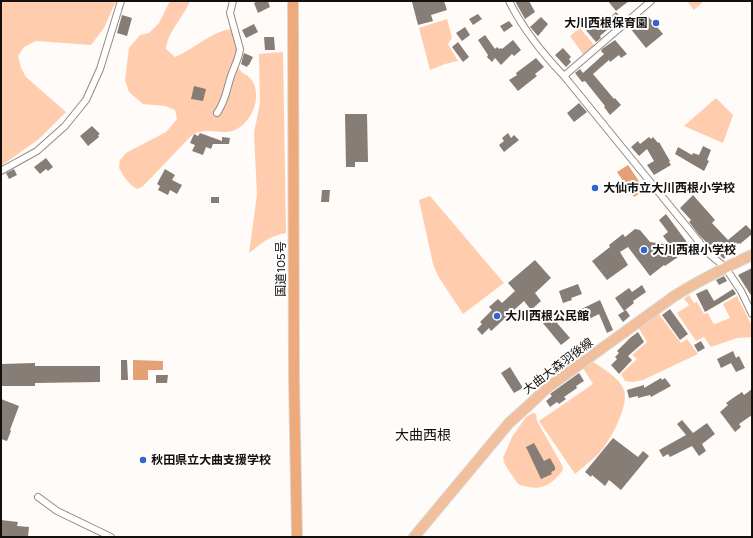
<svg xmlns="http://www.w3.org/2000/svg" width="753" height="538" font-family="Figtree,'Noto Sans JP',sans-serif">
  <rect width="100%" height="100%" fill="#fffbf8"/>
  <!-- green -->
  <path fill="#ffccad" d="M1,1h115l-12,27 -13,17 -55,-4 -12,6 -6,9 3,12 5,9 40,35 -27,27 -38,27z
    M170,1h20c-7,17 -22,30 -24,48l9,8c20,-8 36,-26 57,-28l4,2c1,12 -1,27 3,37 2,6 8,6 11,10 14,16 2,45 -15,52 -14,6 -27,-4 -43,5l-42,44 -8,8 -5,2 -6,-4 -6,-7 -6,-10 1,-8 6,-7 40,-21 11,-13 -2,-9 -10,-4 -22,-2 -14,-12 -4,-12 4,-32 11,-13 9,-2 10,-10z
    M687,1h17l-10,9z
    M447,19l5,19 -4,6 10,17 -13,3 -15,6 -11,-42z
    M580,28l14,17 -11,9 -13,-18z
    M283,52l3,181c-17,3 -24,10 -37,20l8,-58 -3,-62 6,-30 -1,-49z
    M716,98l17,17 -10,28 -39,-17z
    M430,196l74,87 -41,31 -25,-38 -5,-12 -14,-64z
    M689,295l5,8 3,-1 7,12 4,-1 5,10 2,1 15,-6 -7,-14 14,-8 15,30v11l-15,1 -26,9 -7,-10 -8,4 -19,-28 12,-8 -5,-6z
    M658,313l23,30 6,-4 11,15 -55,26 -10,2 -8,-1 -4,-7 16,-15 -5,-4 15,-13 -9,-15z
    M592,361c11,8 27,16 32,29 5,14 -11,45 -20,57 -6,9 -20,19 -29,27l-36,-53 54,-37 -10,-16z
    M533,413l3,1 1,7 25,44 1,5c-13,17 -24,22 -45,14l-13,-19 -2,-7 9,-21 14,-20z"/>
  <!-- water -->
  <path fill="#e3a175" d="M628,165l17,25 -11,7 -17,-25z
    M133,360l30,1v9h-15v10h-15z"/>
  <!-- building -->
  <path fill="#877d77" d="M258,1h10l2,6 -12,6 -4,-10z
    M417,1h27l3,9 -16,5 2,6 -15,4 -6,-23z
    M515,1h14l6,11 -10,7z
    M608,1h21l-13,10z
    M616,12l6,7 -6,5 -1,-1 -15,13 1,2 -5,4 -11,-13 16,-14 5,6z
    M478,14l4,5 -9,6 -4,-6z
    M122,15l10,3 -5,18 -10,-3z
    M647,15l16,19 -17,14 -16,-20z
    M541,17l7,7 -10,12 -8,-9z
    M509,21l4,5 -9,6 -4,-6z
    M254,24l4,8 -12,6 -4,-8z
    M465,27l5,8 -8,6 -6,-8z
    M485,35l10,14 2,-2 2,2 2,-1 1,1 11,-9 8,10 -7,6 -2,-2 -11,11 -6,-7 -3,4 -5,-5 1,-2 -10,-15z
    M264,37h10l1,13h-10z
    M615,40l12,14 -6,4 -2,-3 -9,7 -1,-2 -16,14 21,25 1,-1 6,7 -11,10 -6,-8 1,-1 -20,-25 -3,1 -7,-9 5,-4 3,4 21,-19 -3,-3 1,-2z
    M458,42l11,15 -6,5 -11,-15z
    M563,48l8,9 -2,2 2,3 -5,5 -11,-12z
    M244,53l9,4 -4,8h-1l-1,2 -6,-3z
    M536,58l8,9 -9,7 2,2 -19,15 -9,-11 8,-5 -1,-2z
    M194,86l12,3 -3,12 -12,-2z
    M579,103l8,9 -13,10 -7,-9z
    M345,114h22l1,48h-13v5h-9z
    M92,126l8,8 -2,1 1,2 -11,9 -8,-10z
    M200,133l22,8v-4l8,1 -1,6h-16l-2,5 -5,-2 -3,8 -11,-4 3,-6 -5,-2 4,-9 4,2z
    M508,133l3,5 3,-3 5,5 -15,12 -5,-7 5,-4 -2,-3z
    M649,137l2,2 2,-2 5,6 1,-1 11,19 -1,1 2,3 -17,10 -7,-10 7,-4 -7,-12 -8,7 -8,-9 7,-6 2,3z
    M703,146l8,4 -4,10 2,1 -5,10 -29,-17 3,-7 14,8 1,-2 6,2z
    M46,158l7,9 -5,4 -2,-2 -6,5 -6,-7z
    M14,169l3,6 -8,4 -3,-6z
    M165,169l10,6 -3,5 10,5 -5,9 -7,-4 -2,5 -10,-5 2,-4 -3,-2z
    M322,190h8l-1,12h-8z
    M693,195l22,25 -3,3 16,17 18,-15 6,6v3l-12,10 -1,-1 -2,1 -1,-2 -12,17 -14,-12h1l-12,-12 -10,-13 2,-2 -11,-12z
    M211,197h8v6h-8z
    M666,214l23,31 -13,9 2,3 -13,9 -1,-1 -14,11 -22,-29 -8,5 8,13 -21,15 -15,-19 18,-14 -1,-2 14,-11 2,3 10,-8 5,1 10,12 20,3 -7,-9 5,-4 -9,-12z
    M535,260l16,18 -16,15 6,8 -10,9 -7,-9 -33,30 -2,-3 -7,7 -5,-6 5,-5 -2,-2 12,-12 -3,-3 9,-8 4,4 13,-12 -7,-8z
    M752,268v29l-14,-22z
    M724,276l3,5 -8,4 -3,-5z
    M578,284l4,10 -11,4 1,2 -9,3 -4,-12z
    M642,285l4,7 -13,9 1,2 -10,8 -9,-13 14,-10 3,4z
    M707,289l7,12 19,-12 3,5 -31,18 -9,-18z
    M600,300l13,30 -6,3 -8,-19 -14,7 -1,-3 -8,5 -5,-9z
    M670,309l18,25 -8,6 -18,-25z
    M555,310l7,8 -5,5 13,15 -9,7 -19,-23z
    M626,310l4,6 -7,6 -5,-7z
    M638,332l6,10 -16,14 4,4 -13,14 -8,-9 6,-6 -2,-2 4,-4 -2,-2 13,-13z
    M701,341l4,7 -7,4 -4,-7z
    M733,351l3,7 3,-2 6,12 -9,4 -5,-9 -10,5 -4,-9z
    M121,360h6l1,20h-7z
    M35,363v3h65v16l-65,1v3h-34v-22z
    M510,367l13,21 -9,5 -13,-20z
    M579,373l5,8 -8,5 1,2 -13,9 2,2 -7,5 -2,-2 -7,5 -4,-6 6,-5 -2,-2z
    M156,375h12l-1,8h-11z
    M661,378l1,2 3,-2 6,8 -20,11 -1,-2 -12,3v-2l-9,2 -2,-8 17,-5v3z
    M752,389v26l-13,9 2,3 -6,5 -15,-20 8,-7 -2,-2 7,-5 9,-6 2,3z
    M1,399l18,7 -9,24 1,1 -4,10 -6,-2z
    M682,420l11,13 14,-10 8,11 -13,10 4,7 -7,5 -7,-10 -22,11 -2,-3 -5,3 -4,-7 27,-15 -9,-11z
    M613,438l25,19 5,-6 6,5 -28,34 -12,-10 -4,6 -13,-11 -1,2 -6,-5z
    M534,443l10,18 6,-3 5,9v3l-4,2 1,2 -11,5 -15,-32z
    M1,520l17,2 -1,4 12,1 -1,10h-27z"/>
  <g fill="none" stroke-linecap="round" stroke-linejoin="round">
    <defs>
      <path id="minor" d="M509,1c14,28 33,52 55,75l145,178 16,13 16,24 11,23
        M564,76l87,-75
        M217,113c9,-13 9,-22 14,-37 3,-9 8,-18 9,-27l-10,-36 3,-12
        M1,171l36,-20 28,-25 21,-26 14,-31 21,-68
        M38,497l19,14 54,26"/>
      <path id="primary" d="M414,537l95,-114 20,-18 18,-17 126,-91c25,-16 51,-29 79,-42"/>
      <path id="trunk" d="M293,1l1,380 3,156"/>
    </defs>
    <!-- minor casing -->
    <use href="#minor" stroke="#938983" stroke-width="8"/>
    <!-- primary casing -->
    <use href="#primary" stroke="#d9d9d8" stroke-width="12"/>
    <!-- trunk casing -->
    <use href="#trunk" stroke="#d9d9d8" stroke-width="12"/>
    <!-- minor -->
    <use href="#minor" stroke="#fff" stroke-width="6"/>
    <!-- primary -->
    <use href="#primary" stroke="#f2bf9c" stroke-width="10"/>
    <!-- trunk -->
    <use href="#trunk" stroke="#eeaa7b" stroke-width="10"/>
  </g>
  <!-- markers -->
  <g fill="#3363d2" stroke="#fff" stroke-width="1.5">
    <circle cx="656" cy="23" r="4"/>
    <circle cx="595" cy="188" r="4"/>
    <circle cx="644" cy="250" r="4"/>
    <circle cx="497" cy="316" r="4"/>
    <circle cx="143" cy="460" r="4"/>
  </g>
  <g text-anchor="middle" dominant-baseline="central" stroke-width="4" stroke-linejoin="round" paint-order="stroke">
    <!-- poi labels -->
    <g font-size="12" font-weight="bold" fill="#120f0d" stroke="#fff" text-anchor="start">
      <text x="648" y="23" text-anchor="end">大川西根保育園</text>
      <text x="603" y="188">大仙市立大川西根小学校</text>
      <text x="652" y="250">大川西根小学校</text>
      <text x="505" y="316">大川西根公民館</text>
      <text x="151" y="460">秋田県立大曲支援学校</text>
    </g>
    <!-- street labels -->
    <g font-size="12" fill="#120f0d" stroke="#fff">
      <text transform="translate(281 269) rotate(-90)">国道105号</text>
      <text transform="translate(558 366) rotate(-37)">大曲大森羽後線</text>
    </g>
    <!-- quarter labels -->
    <g font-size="14" fill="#120f0d" stroke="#fff">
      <text x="423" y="435">大曲西根</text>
    </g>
  </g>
  <!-- border -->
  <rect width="753" height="538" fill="none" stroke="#120f0d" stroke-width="4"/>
</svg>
